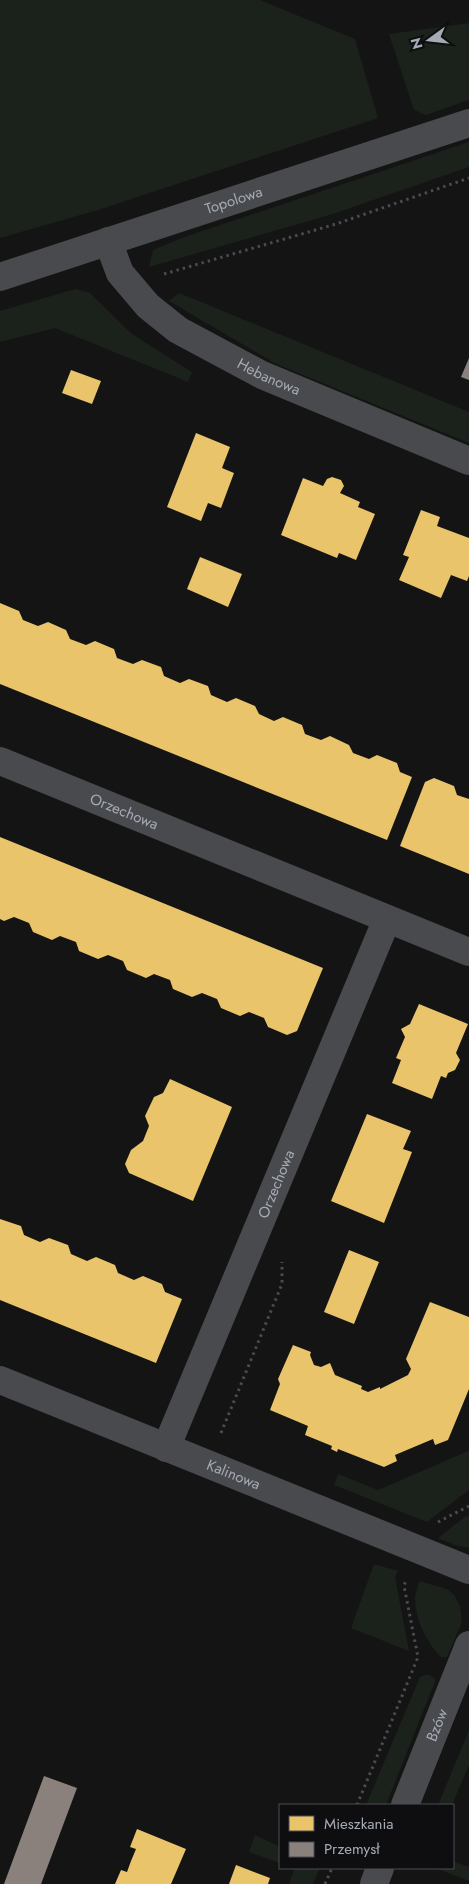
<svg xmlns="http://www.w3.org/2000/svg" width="469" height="1884" font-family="Jost,sans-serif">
  <rect width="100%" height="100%" fill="#141414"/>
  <!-- green -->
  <path fill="#1b211b" d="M0,0h260l95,39 23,79 -280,92 -98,28z
    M469,23v77l-43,15 -12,-5 -25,-76z
    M469,142v25l-136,47 -184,53 4,-17 34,-14z
    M75,289l15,4 42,41 60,38 -4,10 -133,-54 -55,14v-31z
    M179,293l290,119v31l-193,-79 -107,-63z
    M469,1448v42l-42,32 -93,-37 4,-11 40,16 90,-39z
    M466,1516h3v32l-14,-3 -17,-7z
    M374,1564l24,7 -3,6 14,74 -58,-23z
    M419,1581l28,8 7,6 6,11 2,16 -15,35h-6c-14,-14 -25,-36 -26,-57 0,-6 3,-13 4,-19z
    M427,1674l9,5 -50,126h-20l54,-128z
    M469,1730v35l-17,40h-14z
    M255,1835l25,12v16l-31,-11z
    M453,1861l16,6v14l-34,-13h18z
    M295,1868h25l-7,16h-24z"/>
  <!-- homes -->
  <path fill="#e9c46a" d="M71,370l30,11 -9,23 -30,-11z
    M196,433l34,14 -8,21 12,5 -13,35 -13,-5 -7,18 -34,-14z
    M332,477l9,3 3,6 -4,7 20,9 -2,5 17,7 -19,46 -17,-7 -2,5 -56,-23 22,-57 20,8 4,-7z
    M421,510l19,7 -3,9 32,12v38l-2,5 -16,-6 -10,23 -42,-18 10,-23 -6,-2z
    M200,557l42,17 -14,33 -41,-18z
    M0,603l19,8 4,9 15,6 10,-4 18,8 4,9 16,6 9,-4 19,8 3,9 16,6 9,-4 19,7 3,9 16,7 9,-4 19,7 3,9 16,7 9,-4 19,8 4,8 15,7 9,-4 19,8 3,9 16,6 9,-4 19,9 4,8 16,6 8,-4 20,8 3,9 12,5 -25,63 -387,-156z
    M434,778l20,8 3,9 12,4v75l-69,-28 25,-64z
    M0,837l323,131 -26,63 -10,4 -19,-8 -4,-9 -15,-6 -9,4 -19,-8 -4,-9 -15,-6 -10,4 -19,-8 -3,-9 -16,-6 -8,4 -19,-8 -4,-9 -15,-6 -10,4 -19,-8 -3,-9 -16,-6 -8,4 -19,-8 -4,-9 -15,-6 -10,4 -4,-2z
    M419,1004l49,20 -12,29 4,7 -5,10 -7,3 -2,5 -5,-2 -9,23 -40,-16 9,-23 -5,-2 9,-21 -4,-8 9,-5z
    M170,1079l62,28 -39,94 -64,-28 -4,-9 6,-14 12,-9 6,-15 -4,-10 9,-19 9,-4z
    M367,1114l44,17 -8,18 9,3 -28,71 -53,-22z
    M0,1219l21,7 3,9 16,7 9,-4 19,7 3,9 16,7 9,-4 19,8 3,8 16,7 9,-4 19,8 3,8 17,7 -26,64 -156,-63z
    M349,1250l30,12 -25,62 -30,-12z
    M430,1302l39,15v72l-21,51 -13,5 -2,-6 -38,16 2,6 -13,6 -46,-18 -1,3 -6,-3 1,-3 -27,-11 3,-9 -38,-16 10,-26 -2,-5 15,-34 18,7 -1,3 4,10 7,2 9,-4 5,12 27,11 -1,3 7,3 12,-5v2l28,-14 3,-6 -5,-10z
    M137,1829l49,20 -15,35h-56l6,-14 6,2 4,-11 5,-12 -6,-2z
    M236,1865l34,13 -2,6h-39z"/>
  <!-- industry -->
  <path fill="#8a817c" d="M469,358v22l-8,-3z
    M44,1776l33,12 -36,96h-37z"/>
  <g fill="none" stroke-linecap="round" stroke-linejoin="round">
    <!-- path -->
    <path stroke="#4a4b4f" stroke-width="3" stroke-dasharray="2.5 4" stroke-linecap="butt" d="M164,274l172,-50 133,-46
      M221,1433l61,-149v-22
      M438,1522l31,-16
      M357,1805l61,-148 -14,-71 2,-6
      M325,1884l7,-16"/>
    <!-- minor -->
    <g stroke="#484a4d" stroke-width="28">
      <path id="s1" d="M108,241l12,32 28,33 30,24 84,45 207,86"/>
      <path id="s2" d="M0,277l469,-154"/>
      <path id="s3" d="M0,761l469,191"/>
      <path id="s4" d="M0,1380l469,190"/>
      <path id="s5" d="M166,1448l221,-529"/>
      <path id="s6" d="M405,1805l64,-160"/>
      <path d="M374,1884l6,-16"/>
    </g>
  </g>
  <g text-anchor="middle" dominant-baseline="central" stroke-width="5" stroke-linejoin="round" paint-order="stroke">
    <!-- street labels -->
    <g font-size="15" fill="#a5abb5" stroke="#0e0e10">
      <text stroke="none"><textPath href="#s2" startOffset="246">Topolowa</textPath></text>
      <text stroke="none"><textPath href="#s1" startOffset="218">Hebanowa</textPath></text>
      <text stroke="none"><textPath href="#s3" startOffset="134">Orzechowa</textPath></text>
      <text stroke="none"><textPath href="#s5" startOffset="286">Orzechowa</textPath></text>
      <text stroke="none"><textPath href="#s4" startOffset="252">Kalinowa</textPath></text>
      <text stroke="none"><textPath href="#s6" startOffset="86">Bzów</textPath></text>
    </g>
  </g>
  <!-- legend -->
  <rect x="279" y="1804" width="175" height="65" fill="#0e0e10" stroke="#4a4d52"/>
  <rect x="289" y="1816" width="25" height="15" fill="#e9c46a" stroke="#4a4d52"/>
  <text x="324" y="1829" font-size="15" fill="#a5abb5">Mieszkania</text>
  <rect x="289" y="1842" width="25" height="15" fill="#8a817c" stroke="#4a4d52"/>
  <text x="324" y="1854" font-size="15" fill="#a5abb5">Przemysł</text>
  <!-- north arrow -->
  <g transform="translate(429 40) rotate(255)" stroke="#0e0e10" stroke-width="4" paint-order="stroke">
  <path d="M0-4L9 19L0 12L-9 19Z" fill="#a5abb5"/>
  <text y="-8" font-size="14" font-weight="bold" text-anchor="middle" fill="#a5abb5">N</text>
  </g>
</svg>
